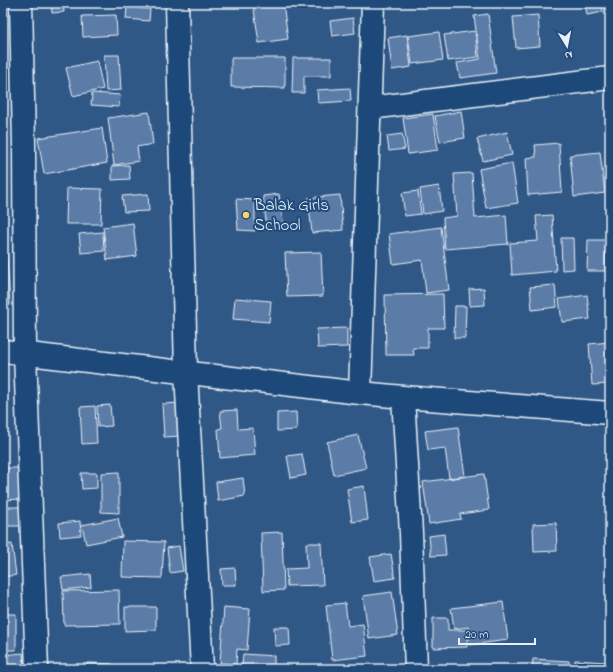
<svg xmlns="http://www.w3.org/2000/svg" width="613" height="672" font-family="'Indie Flower',sans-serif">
  <rect width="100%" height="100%" fill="#305887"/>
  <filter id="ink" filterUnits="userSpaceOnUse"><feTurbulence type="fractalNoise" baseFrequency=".025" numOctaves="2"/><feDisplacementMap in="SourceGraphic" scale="8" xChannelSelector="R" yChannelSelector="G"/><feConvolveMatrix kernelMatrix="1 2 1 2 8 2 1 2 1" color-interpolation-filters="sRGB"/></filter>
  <g filter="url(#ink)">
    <!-- building -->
    <path fill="#5c7ba8" stroke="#e8f1f8" d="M51,3h12l1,9 -12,1z
      M253,3h30l5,36 -29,4z
      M334,3h11l1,5 -12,1z
      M585,3h16l2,9 -16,3z
      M127,7l23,2 -1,12 -23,-2z
      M488,14l8,59 -36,5 -3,-15 23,-4 -6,-43z
      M116,15l1,20 -34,2 -1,-21z
      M538,15l2,31 -24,2 -3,-31z
      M353,18l2,15 -23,3 -2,-15z
      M475,31l3,26 -30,4 -4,-26z
      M439,32l4,28 -31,4 -4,-28z
      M407,35l4,32 -19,3 -4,-32z
      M104,55h15l2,35 -15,1z
      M231,58h54v30l-54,-1z
      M293,58h38v18h-27v17h-12z
      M97,61l6,28 -30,7 -7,-28z
      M350,88l1,13 -33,2 -1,-13z
      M92,93l28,2 -1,12 -28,-2z
      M461,111l4,27 -25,4 -5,-26z
      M149,112l4,32 -16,3 2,14 -25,4 -6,-47z
      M433,114l5,36 -30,4 -5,-36z
      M102,128l5,35 -63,11 -6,-36z
      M507,132l5,23 -29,6 -6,-22z
      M402,134l3,15 -16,2 -2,-15z
      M559,143l3,49 -34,3 -2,-37 10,-1 -1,-12z
      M600,152l5,41 -31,4 -4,-42z
      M512,163l6,40 -32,5 -7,-39z
      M129,165l1,14 -18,1v-14z
      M472,173l3,45 31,-3 2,29 -63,5 -2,-31 14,-2 -3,-42z
      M439,186l3,25 -19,3 -3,-25z
      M67,188l35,1 -1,35h-35z
      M418,191l3,23 -16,2 -3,-23z
      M148,194l1,17 -25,1 -2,-16z
      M279,194l5,34 -17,2 -4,-34z
      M340,195l3,35 -31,3 -4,-35z
      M236,199l19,1v31l-17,-1z
      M552,215l4,56 -44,4 -2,-32 28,-2 -2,-25z
      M133,223l4,33 -30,4 -4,-33z
      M441,227l8,63 -23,3 -4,-33 -29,4 -4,-30z
      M103,232l1,19 -23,2 -2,-19z
      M561,238h12l1,31 -12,1z
      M588,240h18l-1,31h-18z
      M3,241h3l4,64h-7z
      M321,252l2,44 -36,1 -2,-44z
      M555,285l2,22 -25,3 -2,-23z
      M484,288l1,17 -15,1 -1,-17z
      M443,294l1,34h-16v20h-15l1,7h-28l-1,-60z
      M587,295l3,24 -28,3 -3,-23z
      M235,298l36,3 -2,21 -36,-3z
      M455,306h11l-1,32h-11z
      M347,328v19l-29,1 -1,-19z
      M610,342v42l-18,1 -3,-41z
      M179,403l2,33 -17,1 -2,-33z
      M110,405l2,21 -14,1 -1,-21z
      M95,406l2,37 -15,1 -2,-37z
      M237,410l1,19 15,-1 2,27 -35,3 -2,-29 4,-1 -2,-17z
      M296,412l1,18 -20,1v-18z
      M458,427l7,49 -16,2 -4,-30 -17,2 -3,-19z
      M358,435l8,33 -32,7 -7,-33z
      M302,454l4,21 -15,3 -4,-22z
      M3,468h18l2,31 -20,1z
      M119,472v41l-18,-1v-39z
      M81,473h16v15l-15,1z
      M484,474l5,36 -29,4 1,5 -32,5 -6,-42z
      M243,478l2,18 -27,5 -2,-19z
      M364,486l4,34 -16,2 -5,-33z
      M3,507h19v19h-19z
      M118,518l4,19 -36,7 -4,-19z
      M80,521l1,14 -21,2 -1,-14z
      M556,523l1,28 -23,1 -1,-28z
      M282,532l2,58 -21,1 -2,-58z
      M444,534l2,21 -15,1 -2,-20z
      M123,541l41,1 -2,36 -40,-1z
      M306,543h15l2,42 -36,1 -1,-17 21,-1z
      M12,544l4,31 -13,2v-32z
      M179,546l4,25 -13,2 -3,-25z
      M391,554l4,24 -21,3 -4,-24z
      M235,568l1,17h-14l-1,-16z
      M90,574l1,13 -28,3 -2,-13z
      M119,590l1,34 -56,1 -1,-34z
      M392,592l6,43 -29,4 -6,-43z
      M503,602l5,38 -38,5 -2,-18 -14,2 -3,-21z
      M345,603l3,23 15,-2 4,32 -35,4 -6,-55z
      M125,607h31v23l-31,1z
      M224,607l26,2 -3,41 -10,-1 -1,15 -16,-1z
      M3,614h13v36h-13z
      M433,618h15v12h19v17l-34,1z
      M274,627h15l1,18 -15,1z
      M23,653l1,16h-21v-14z
      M243,654l31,2v11l-32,-1z
      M533,659l36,2 -1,8h-36z
      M575,660l31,2v7h-32z
      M87,663l25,1 -1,5h-24z"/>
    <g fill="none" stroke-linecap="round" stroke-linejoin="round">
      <defs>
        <path id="minor" d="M21,3l3,141 1,209 12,316
          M177,3l9,369 16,297
          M370,108l240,-30
          M3,351l357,42 43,4 207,16
          M360,393l13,-390
          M403,397l8,136 5,136"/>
      </defs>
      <!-- minor casing -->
      <use href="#minor" stroke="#e8f1f8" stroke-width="25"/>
      <!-- minor -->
      <use href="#minor" stroke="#1f4a7a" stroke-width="22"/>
    </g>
  </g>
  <!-- markers -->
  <circle fill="#ffd166" stroke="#1f4a7a" stroke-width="1.5" cx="246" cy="215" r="4"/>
  <g text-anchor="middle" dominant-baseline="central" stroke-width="4" stroke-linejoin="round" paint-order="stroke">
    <!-- poi labels -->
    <g font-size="17" fill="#e8f1f8" stroke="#1f4a7a" text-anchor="start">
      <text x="254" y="205">Balak Girls<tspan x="254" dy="20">School</tspan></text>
    </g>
  </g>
  <!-- margin -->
  <rect width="613" height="672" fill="none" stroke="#1f4a7a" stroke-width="16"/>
  <rect x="8" y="8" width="597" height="656" fill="none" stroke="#e8f1f8" stroke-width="1.5" filter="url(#ink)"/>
  <!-- north arrow -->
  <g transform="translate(567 46) rotate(170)" stroke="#1f4a7a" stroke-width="3" paint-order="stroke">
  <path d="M0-3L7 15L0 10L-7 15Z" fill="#e8f1f8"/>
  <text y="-6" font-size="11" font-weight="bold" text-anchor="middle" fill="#e8f1f8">N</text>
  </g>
  <!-- scale -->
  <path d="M459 638v6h76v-6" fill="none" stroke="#e8f1f8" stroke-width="2"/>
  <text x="465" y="638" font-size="12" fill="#e8f1f8" stroke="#1f4a7a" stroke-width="3" paint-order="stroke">20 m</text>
</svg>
